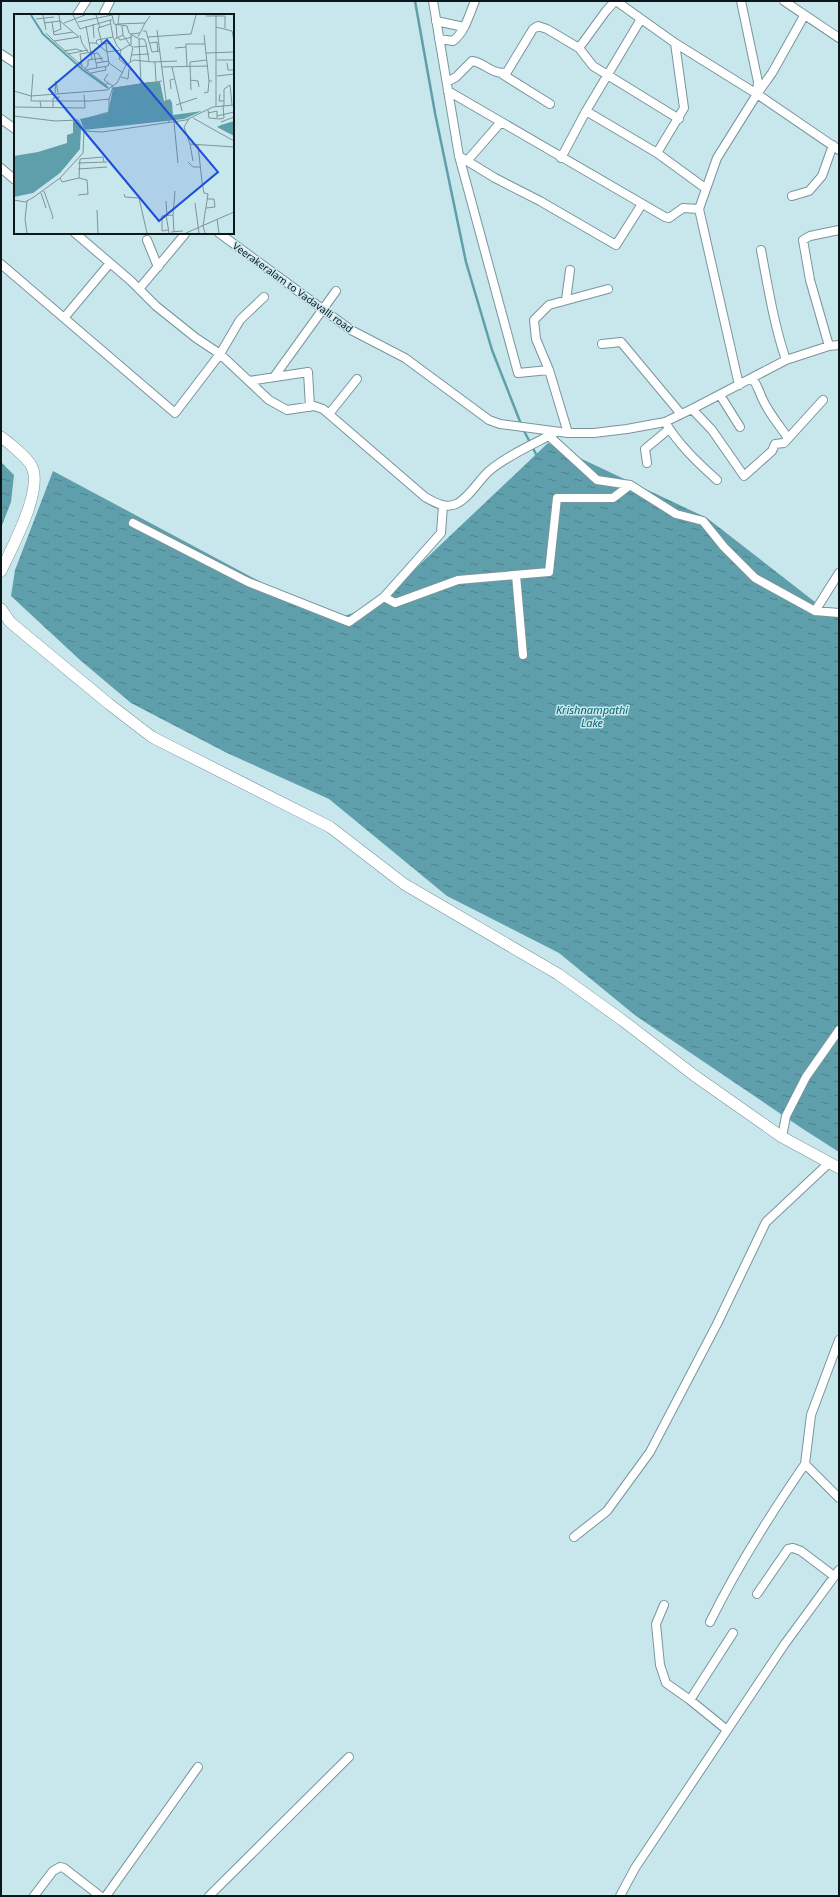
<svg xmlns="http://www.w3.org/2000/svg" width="840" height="1897" font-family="'Noto Sans',sans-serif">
  <defs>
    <pattern id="water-ripples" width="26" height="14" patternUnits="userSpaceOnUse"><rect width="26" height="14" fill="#5f9fab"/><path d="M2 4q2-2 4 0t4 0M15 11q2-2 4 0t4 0" fill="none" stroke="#4d818a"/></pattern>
  </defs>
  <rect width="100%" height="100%" fill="#c8e7ed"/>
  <!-- water -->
  <path fill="url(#water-ripples)" d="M548,443l159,75 117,91 15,7v536l-36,-23 -167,-113 -77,-63 -112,-57 -118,-97 -102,-46 -96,-50 -51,-43 -69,-64 4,-26 38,-99 279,149 45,-15z
    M1,462l13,13 -3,27 -10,26z"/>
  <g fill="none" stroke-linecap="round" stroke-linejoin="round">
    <!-- stream -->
    <path stroke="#5f9fab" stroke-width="2.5" d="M415,1l20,112 31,149 26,88 29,74
      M523,429l14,27"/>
    <defs>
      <path id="minor" d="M433,1l26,155 59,217 31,-3 19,63
        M616,1l59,42 9,65 -27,45
        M741,1l17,81 -1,12 15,-21 32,-57
        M784,1l55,37
        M77,15l9,-14
        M103,15l7,-14
        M436,21l28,6
        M439,39l14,2c12,-9 16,-26 22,-40
        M675,43l82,51
        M579,48l27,-37 9,-10
        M1,54l14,9
        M502,74l48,30
        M447,82l9,-5 16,-16c12,1 21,15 35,11l26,-43 5,-3 9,3 32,19 14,18 86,53
        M448,91l217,126 4,1 14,-10 16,1
        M586,111l71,42 48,35
        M1,119l14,10
        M459,156l36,22 45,23 76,44 26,-41
        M561,158l25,-47 55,-92
        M467,161l34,-39
        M1,168l14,12
        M792,196l17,-5 13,-15 11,-31
        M75,233l56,48 25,25 40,32 24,16 49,46 18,10 27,-4 9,3 102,88c9,5 20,12 31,7 12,-5 23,-24 33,-33 19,-16 45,-27 67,-39
        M219,233l132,97 54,28 84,62 11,4 68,9h26l33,-4 38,-7 29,-14 92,-48 43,-14 10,-1
        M147,240l11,27
        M761,250c7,37 13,75 25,110
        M1,264l174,149 45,-59 20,-34 24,-23
        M139,289l46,-55
        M566,300l4,-30
        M64,318l46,-55
        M602,344l19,-2 60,72
        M829,346l-19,-66 -7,-40 7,-4 29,-6
        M549,370l-13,-31 -2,-19 15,-15 59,-16
        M274,377l62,-86
        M752,378c6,8 6,11 10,20 6,14 17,27 26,40
        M249,381l59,-9 2,35
        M739,385l-40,-176 18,-51 40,-64 82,56
        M720,395l20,32
        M692,409l20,21 32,46 28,-25 3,-7 9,-1 39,-43
        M329,414l28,-35
        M665,422c14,23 32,40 52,58
        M549,436l48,44 33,5 46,29 27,7 21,26 31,31 60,33 24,2
        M647,463l-2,-14 24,-20
        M133,523l115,59 101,40 35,-25 57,-64 2,-28
        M516,575l7,80
        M384,597l11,6 63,-23 91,-8 8,-74h56l17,-13
        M815,611l24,-38
        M782,1137l4,-21 20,-39 33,-47
        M839,1340l-28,75 -6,49 34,34
        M574,1537l33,-26 43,-59 67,-128 49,-102 63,-59
        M757,1594l31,-45 5,-1 8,3 33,25
        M664,1605l-8,19 4,41 6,18 24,17 37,30
        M710,1622c27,-55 60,-107 95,-158
        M690,1700l43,-67
        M34,1896l19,-25 7,-4 4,1 36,28
        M106,1896l92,-129
        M209,1896l140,-139
        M620,1896l15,-28 149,-223 55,-75"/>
      <path id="major" d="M1,437c7,5 28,22 31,30 11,24 -20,80 -31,104
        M1,609l9,13 99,82 43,33 178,90 74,57 154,90 64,46 73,56 87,61 57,31"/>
    </defs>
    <!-- minor casing -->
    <use href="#minor" stroke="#78959b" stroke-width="10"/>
    <!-- major casing -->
    <use href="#major" stroke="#78959b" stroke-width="12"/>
    <!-- minor -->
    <use href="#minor" stroke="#fff" stroke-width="8"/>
    <!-- major -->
    <use href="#major" stroke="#fff" stroke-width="11"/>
  </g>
  <g text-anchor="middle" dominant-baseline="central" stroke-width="3" stroke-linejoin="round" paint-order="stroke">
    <!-- street labels -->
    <g font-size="10" fill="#0c171a" stroke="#c8e7ed">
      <text transform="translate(293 287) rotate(36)">Veerakeralam to Vadavalli road</text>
    </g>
    <!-- water labels -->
    <g font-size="11" font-style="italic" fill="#076370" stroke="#c8e7ed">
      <text x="592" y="709">Krishnampathi<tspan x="592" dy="13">Lake</tspan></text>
    </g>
  </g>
  <!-- overview -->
  <g transform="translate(14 14)">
    <rect width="220" height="220" fill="#c8e7ed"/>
    <path d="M135,68h11l4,19 6,-2 2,4 1,12 29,-4 -18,8 -100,11 -4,-11 28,-6 5,-25zM59,107l4,1 4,7 -1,20 -20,24 -27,20 -19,4v-41l24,-4 29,-9v-8l6,-2zM220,107v15l-17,-9 4,-2z" fill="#5f9fab"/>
    <path fill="none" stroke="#5f9fab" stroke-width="2" d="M17,1l12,19 40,36 25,18"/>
    <path fill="none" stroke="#7d9499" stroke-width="1" d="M29,1l3,15M59,1l7,14 30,-9M82,1l4,13M98,1l2,9 13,2 2,7 10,6 2,45M105,1l-1,9 27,-1 5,-7M202,1v91M192,2h19v12M22,5l18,-2M98,6h-2l3,17 4,9 4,4 8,-5 4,2 -3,15M38,8l2,13 19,-3M64,8l34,-7M30,9l16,-2 19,16 -25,4 -8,-8M50,9l21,-8M79,10l1,14M102,10l1,14M72,12l6,33M202,13l16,4 2,10M143,16l12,93M129,17h3l6,21 8,-1M40,18l7,-3 -2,-14M66,21l2,8 6,9M109,21l7,10M190,21l5,46h3M104,23l2,3 12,-3M124,23l7,-14M134,23l43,-3 5,-19M101,25l8,-4 -1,-9M125,25h5l2,4 3,18M40,27l36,32 16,12 2,-2 5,3M75,29h7l11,9 -1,-8M82,29l1,-3 16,-3M96,29l-8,1 -4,-16 12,-4M136,29l7,-1 1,10M117,31v-11l9,-1M120,33l13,-1M172,33l1,20M161,34l11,-1v-3h19M50,37l12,-2 6,2M80,39l3,15M192,39l28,-1v-11M54,40l20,-4M78,40l6,-1 5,9M118,41l17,-1M203,46h17v-8M141,48l1,19M82,49l13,-2M213,49l1,7h6M176,52l1,24M176,52v-4l17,-2M68,53l-2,-13 12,-2M147,53l47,-1M158,53l10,44M71,55l3,-4v-5l15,-2M71,56l23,-4 1,-3M77,59l15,-3 -1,-4M109,59l-14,-10 -2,-11 14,-2 -2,9 7,6M19,60l-2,27h9M94,60l-4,6 4,3M220,60v-14M203,62l17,-2M107,63l7,2 1,-10M176,66l8,1 1,6M99,74l49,-7M157,75l-1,-9 4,-1M0,77l17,5 76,-6 10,-7 9,-18 8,-5 18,2 25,-1M41,79l1,-12 2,12M190,79l4,-1 1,-11M206,80l-1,7h5M162,91l21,-7M210,91v-16l6,-4 2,20M0,93l71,1 -1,-13M27,93l-1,-6h51l18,-2 4,-12M39,94v-10l7,-1M97,94l9,-11 -4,-5 5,-4M194,96l1,8 11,1 4,-1 -1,-13M194,99l9,-2v7M0,102l41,5 23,-1 6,11 18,1 84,-12 27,-13 21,-2M203,102l17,-4M74,104l21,-6v-13M179,104l41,23M175,105l-5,8 6,17 44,3M160,108l4,41M207,108l13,-5M176,130l3,17M184,131l4,37 2,11 4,1 -5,32 2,7M174,148l5,5h7M64,149l29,-1M64,155l29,-2M46,164l2,4 17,-4 8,2 1,14 -10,1M65,164l1,-19 23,-2 1,5M30,177l9,26 -1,2M27,179l5,15M110,180l1,3 14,1 8,35M0,186l11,2 9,-5 26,-19 23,-25 1,-22M13,187l-2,18 2,14M152,187l1,14M181,189l4,30M192,194l9,-1 -1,-8h-7M83,196l1,23M152,201l3,18M159,201l1,17M203,205l2,14M154,216l-6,1v-15l11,-1 2,-24M157,218l12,-1M172,219l48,-21"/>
    <path fill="#1d4ed8" fill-opacity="0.15" stroke="#1d4ed8" stroke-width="2" d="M93,26l111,132 -59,49 -110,-132z"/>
    <rect width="220" height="220" fill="none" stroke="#0c171a" stroke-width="2"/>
  </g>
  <!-- border -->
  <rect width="840" height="1897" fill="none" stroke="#0c171a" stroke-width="4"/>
</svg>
